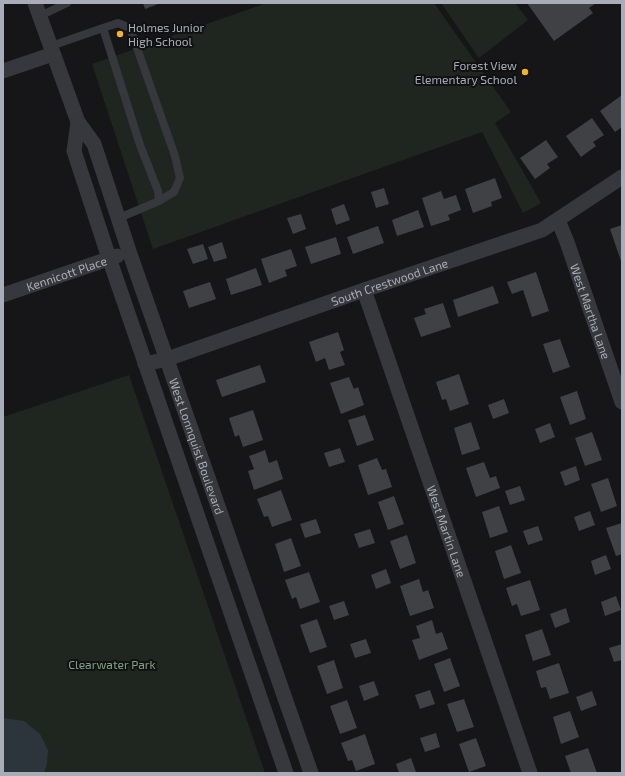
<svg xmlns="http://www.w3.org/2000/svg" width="625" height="776" font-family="'Exo 2',sans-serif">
  <rect width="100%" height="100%" fill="#161618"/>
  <!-- green -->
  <path fill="#1e261f" d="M267,3h167l77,109 -16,11 46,80 -18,10 -41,-81 -329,117 -61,-185z
    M441,3h74l13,17 -49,38z
    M129,375l136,398h-262v-356z"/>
  <!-- water -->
  <path fill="#2c353c" d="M3,718l21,3 16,13 8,16 -1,14 -3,9h-41z"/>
  <!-- building -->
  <path fill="#404145" d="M143,3h18l-16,6z
    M527,3h69l-7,5 4,5 -39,28z
    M622,95v32l-7,5 -15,-21z
    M592,118l12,17 -11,7 3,4 -15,11 -15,-21z
    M546,140l12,17 -11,7 3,4 -15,11 -15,-21z
    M495,178l7,20 -11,4 1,4 -19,7 -8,-24z
    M384,188l5,16 -13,4 -5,-16z
    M441,191l3,8 12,-4 5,15 -13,5 2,5 -19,6 -9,-28z
    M344,204l6,16 -14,5 -5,-16z
    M418,210l6,17 -27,9 -5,-16z
    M301,214l5,15 -13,5 -6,-16z
    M622,225v39l-12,-35z
    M378,226l6,17 -31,11 -6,-17z
    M336,237l5,17 -30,10 -6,-17z
    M222,242l5,16 -13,4 -6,-15z
    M203,244l5,15 -15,5 -6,-15z
    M291,249l6,17 -12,4 2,6 -18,7 -8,-24z
    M256,268l6,17 -31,10 -5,-16z
    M536,272l13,39 -17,6 -9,-27 -11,4 -5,-12z
    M210,282l6,17 -27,9 -6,-17z
    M493,286l6,17 -41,14 -5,-17z
    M443,303l8,24 -30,10 -7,-19 12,-4 -2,-5z
    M338,332l6,18 -4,2 5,13 -16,5 -4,-12 -9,4 -7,-20z
    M560,339l10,28 -17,6 -10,-29z
    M260,365l6,17 -44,15 -6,-17z
    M459,374l10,30 -19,7 -4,-12 -4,1 -6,-18z
    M349,377l5,12 4,-2 6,18 -23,9 -11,-31z
    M577,391l9,28 -16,6 -10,-28z
    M504,399l5,14 -16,6 -5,-14z
    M253,410l10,30 -20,7 -4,-12 -4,2 -6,-19z
    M365,415l9,25 -17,6 -9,-26z
    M471,422l9,27 -18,6 -8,-27z
    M550,423l5,14 -15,6 -5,-14z
    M592,432l10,28 -17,6 -10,-28z
    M340,448l5,14 -16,5 -5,-14z
    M265,450l4,13 8,-3 6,19 -29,11 -6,-19 6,-2 -5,-13z
    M377,458l5,12 4,-1 6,18 -24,8 -10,-30z
    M484,462l6,16 6,-2 4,12 -24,9 -10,-29z
    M576,466l4,14 -15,6 -5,-14z
    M608,478l9,28 -16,6 -10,-28z
    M520,486l5,14 -15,5 -5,-14z
    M281,490l11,30 -20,7 -4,-11 -4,1 -7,-18z
    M394,496l10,28 -16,6 -10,-28z
    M499,506l9,26 -18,6 -8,-26z
    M590,511l5,14 -16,6 -5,-14z
    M316,519l5,14 -16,5 -5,-14z
    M622,523v31l-6,2 -10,-28z
    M538,526l5,14 -15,5 -5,-14z
    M370,529l5,14 -16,5 -5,-14z
    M407,535l9,28 -16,6 -10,-28z
    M291,538l10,28 -17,6 -9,-28z
    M511,545l10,28 -17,6 -9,-28z
    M606,555l5,14 -16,6 -4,-14z
    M386,569l5,14 -15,6 -5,-14z
    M309,572l11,30 -20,7 -4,-12 -4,2 -7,-19z
    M419,579l4,13 5,-2 6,18 -24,8 -10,-30z
    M530,580l10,30 -19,6 -4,-12 -5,2 -6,-18z
    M616,596l5,14 -16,6 -4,-14z
    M344,601l5,14 -15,5 -5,-14z
    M566,608l4,14 -15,6 -5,-14z
    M317,619l10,28 -17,6 -10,-28z
    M432,620l4,14 6,-2 6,17 -29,11 -7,-20 8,-2 -4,-12z
    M542,629l9,26 -18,6 -8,-26z
    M366,639l5,14 -16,5 -5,-14z
    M622,644v16l-8,2 -5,-14z
    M450,658l10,28 -16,6 -10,-28z
    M334,660l9,28 -16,6 -10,-28z
    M559,663l10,30 -19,6 -4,-12 -5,1 -5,-17z
    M374,681l5,14 -15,6 -5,-15z
    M430,690l5,14 -15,5 -5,-14z
    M592,691l5,14 -16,6 -5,-14z
    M464,699l10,28 -17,5 -10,-28z
    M347,700l10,28 -17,6 -10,-28z
    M570,711l9,26 -18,7 -8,-27z
    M436,733l4,14 -15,5 -5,-14z
    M365,734l10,30 -19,7 -4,-11 -4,1 -7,-18z
    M476,738l10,28 -17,6 -10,-28z
    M588,748l9,25h-22v-1l-4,1 -6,-17z
    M411,758l5,14 -17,1 -3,-9z"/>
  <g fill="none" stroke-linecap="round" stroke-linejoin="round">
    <!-- service -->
    <path stroke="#37383d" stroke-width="8" d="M40,16l27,-13
      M103,28l15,-5 12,5 45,128 5,22 -6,14 -15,9
      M51,46l52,-18 37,117 18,46 1,10 -40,17"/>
    <!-- minor -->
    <g stroke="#37383d" stroke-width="15">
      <path id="s1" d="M35,3l43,119 16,22 35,107 182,522"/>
      <path d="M3,71l50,-17"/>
      <path d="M78,122l-4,29 35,107 177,515"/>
      <path id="s2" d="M558,220l9,22 55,160"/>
      <path id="s3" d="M364,290l166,483"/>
      <path id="s4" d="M3,295l114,-39"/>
      <path id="s5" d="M145,364l22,-5 197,-69 178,-60 80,-53"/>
    </g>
  </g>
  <!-- markers -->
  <g fill="#f2b134" stroke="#111113" stroke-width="1.5">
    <circle cx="120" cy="34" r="4"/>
    <circle cx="525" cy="72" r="4"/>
  </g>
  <g text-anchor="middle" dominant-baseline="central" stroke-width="4" stroke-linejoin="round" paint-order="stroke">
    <!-- poi labels -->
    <g font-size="12" fill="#a8adb8" stroke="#111113" text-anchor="start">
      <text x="128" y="27">Holmes Junior<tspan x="128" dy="14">High School</tspan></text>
      <text x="517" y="65" text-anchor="end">Forest View<tspan x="517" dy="14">Elementary School</tspan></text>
    </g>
    <!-- street labels -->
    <g font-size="12" fill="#a8adb8" stroke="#111113">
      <text stroke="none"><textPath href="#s4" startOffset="67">Kennicott Place</textPath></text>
      <text stroke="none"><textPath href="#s5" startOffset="258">South Crestwood Lane</textPath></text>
      <text stroke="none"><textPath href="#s2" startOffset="97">West Martha Lane</textPath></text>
      <text stroke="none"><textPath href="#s1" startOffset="473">West Lonnquist Boulevard</textPath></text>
      <text stroke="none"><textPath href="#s3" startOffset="255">West Martin Lane</textPath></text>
    </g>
    <!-- park labels -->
    <g font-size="12" fill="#7fa381" stroke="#111113">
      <text x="112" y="664">Clearwater Park</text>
    </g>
  </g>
  <!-- border -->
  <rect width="625" height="776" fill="none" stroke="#a8adb8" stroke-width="8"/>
</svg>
